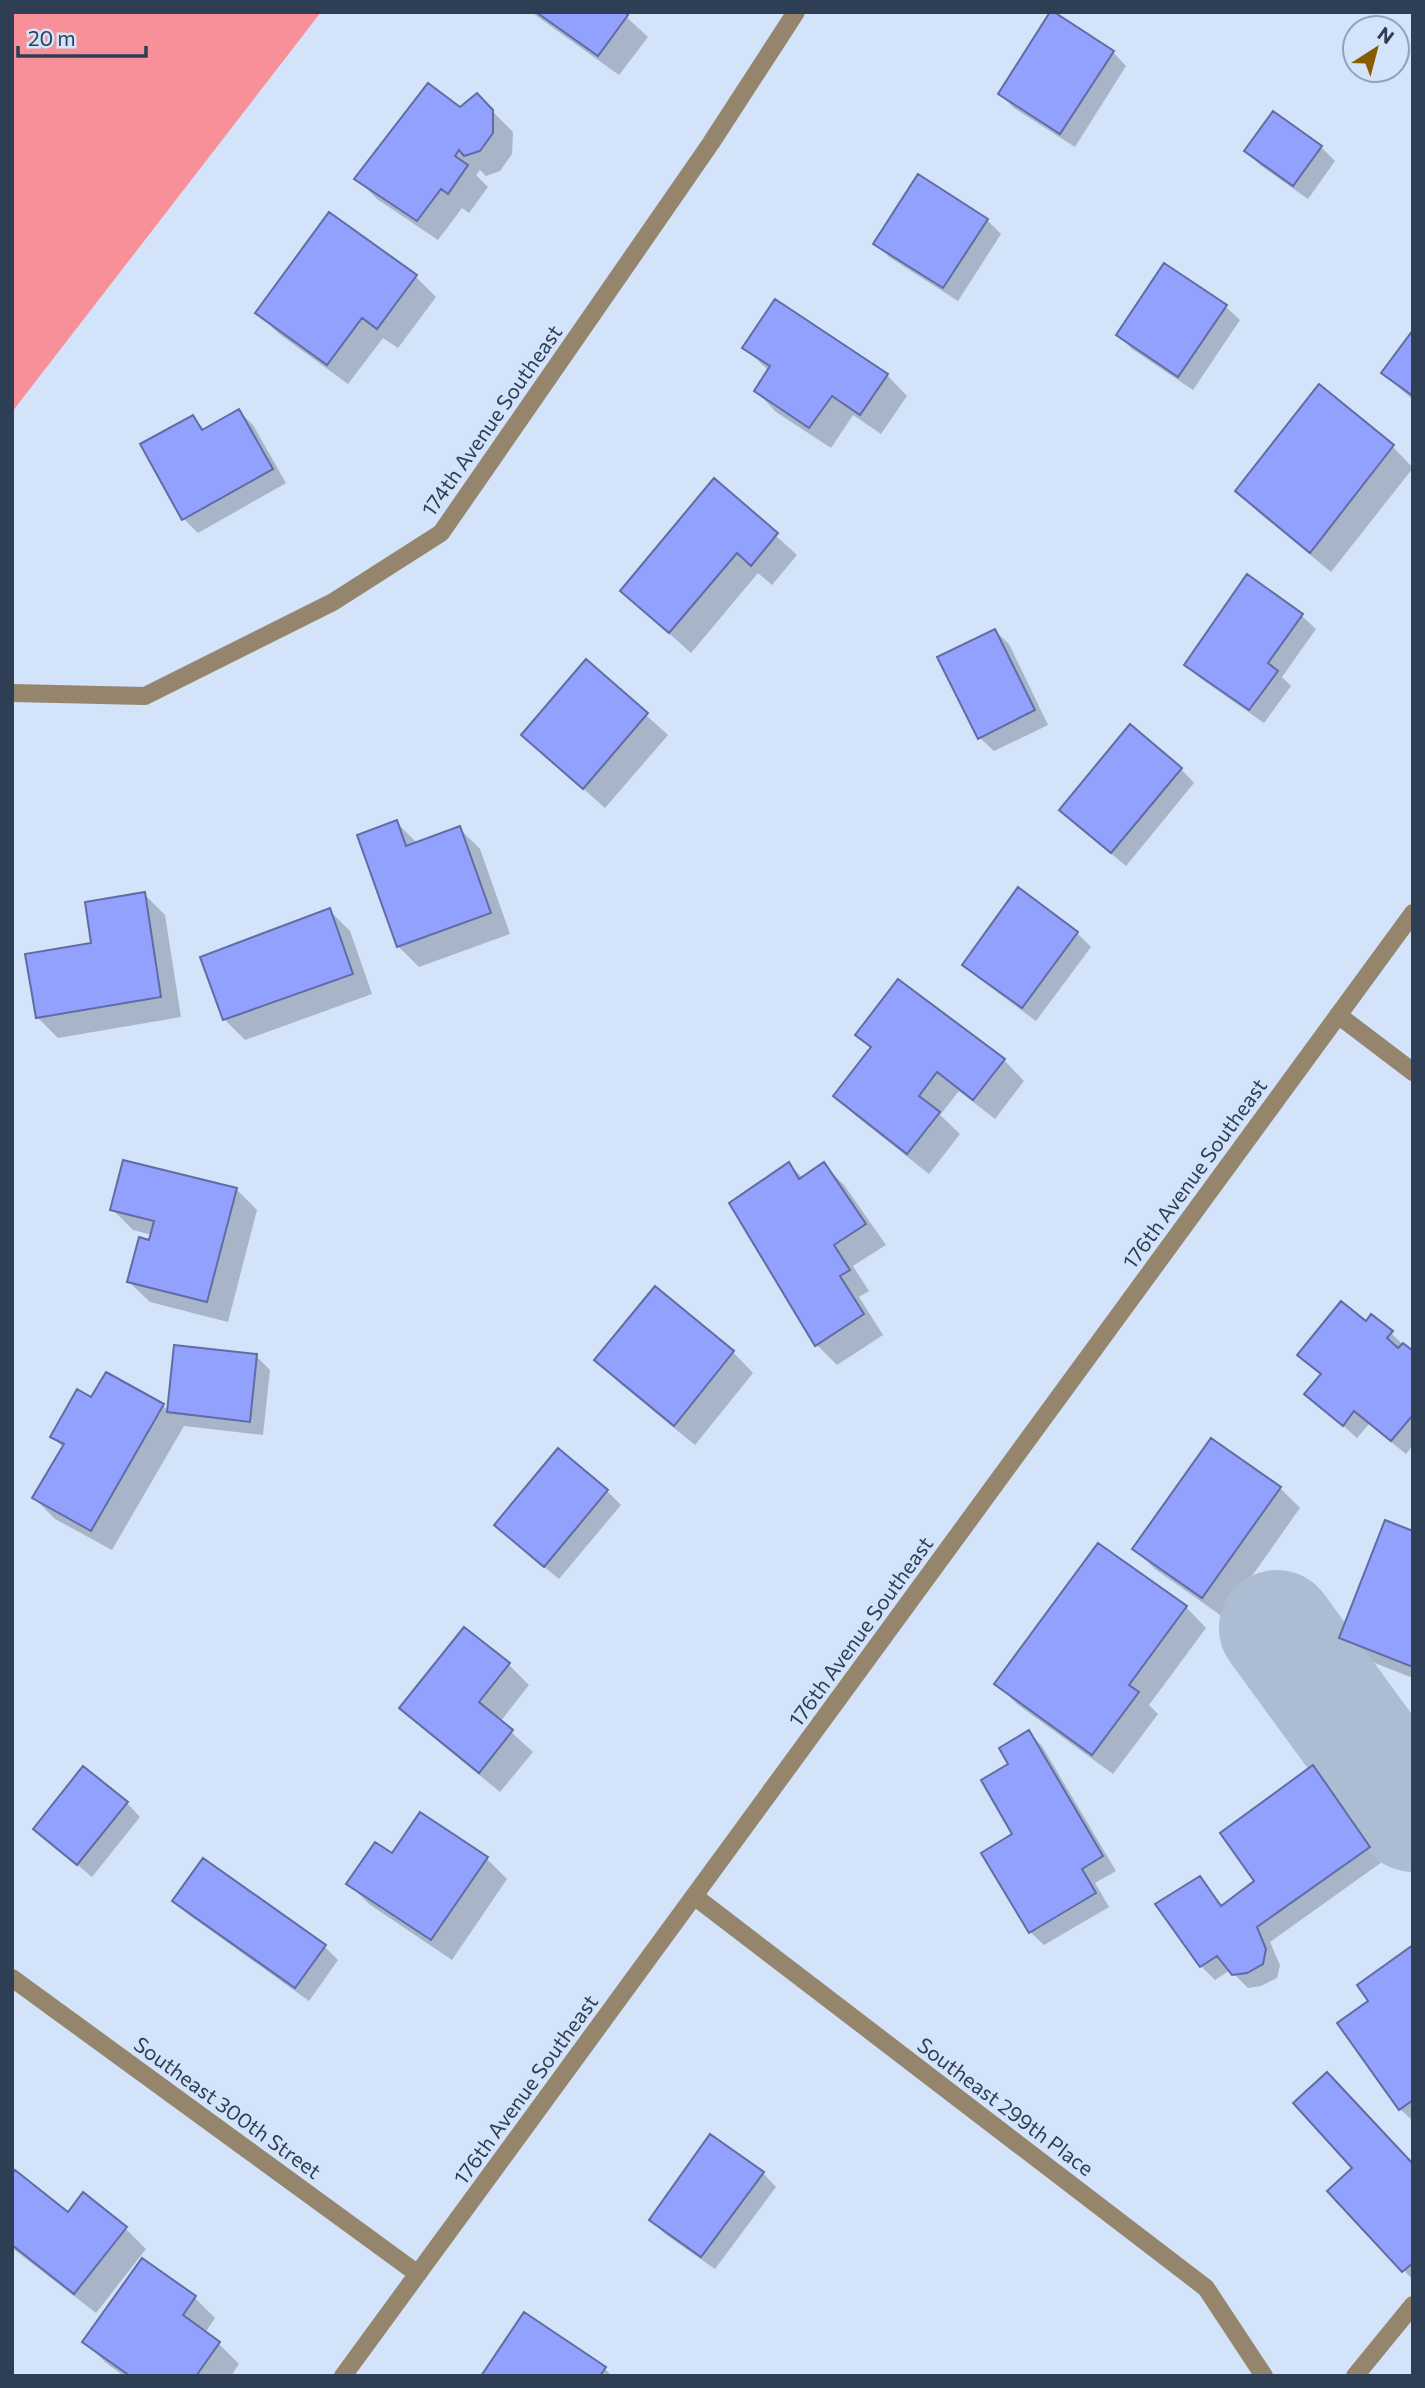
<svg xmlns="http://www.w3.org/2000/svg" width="1425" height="2388" font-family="Commissioner,sans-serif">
  <rect width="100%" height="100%" fill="#d2e3fa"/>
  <!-- green -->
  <path fill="#f79098" d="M12,12h309l-309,400z"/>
  <!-- shadow -->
  <path fill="#0003" d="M531,12h90l27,25 -29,38z
    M1113,52l13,14 -51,81 -61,-39 -14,-14z
    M476,95l37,37 -1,22 -12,17 -14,5 -6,-6 -4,5 12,12 -19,26 -7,-5 -24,32 -61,-41 -20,-20 103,-70z
    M1321,147l14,14 -27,38 -48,-34 -14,-14z
    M329,215l87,62 20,20 -38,51 -15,-10 -35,46 -70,-51 -20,-20z
    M987,220l14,14 -43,67 -69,-44 -13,-14z
    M1164,265l62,42 14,13 -47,70 -61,-41 -14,-14z
    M1413,333v67l-30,-27z
    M744,347l143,28 20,21 -26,38 -28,-19 -22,33 -55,-36 -20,-21 13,-20z
    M239,411l14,14 33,58 -88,50 -14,-14 -41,-74 50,-28 12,13z
    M1393,447l20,21 -82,104 -73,-60 -21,-21z
    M714,480l83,75 -25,30 -14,-12 -67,80 -69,-62z
    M1248,576l54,40 14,13 -34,48 9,9 -27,37 -64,-45 -14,-13z
    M995,631l14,13 39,81 -54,26 -14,-13z
    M587,662l81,73 -63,73 -82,-73z
    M1181,769l13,14 -68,83 -51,-43z
    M396,822l22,22 41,-16 21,21 30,85 -91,33 -21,-21z
    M144,894l21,21 16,102 -123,21 -20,-20z
    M329,910l21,21 22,63 -127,46 -21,-21z
    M1077,933l14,14 -55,74 -58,-43 -14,-14z
    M858,1034l146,26 20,21 -29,38 -36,-28 -19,24 20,19 -31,40 -73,-58 -21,-20 37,-47z
    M789,1164l14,14 21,-13 20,20 42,60 -33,21 16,25 -10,6 24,38 -46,30 -20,-20z
    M236,1189l21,21 -29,112 -78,-20 -21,-20 23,-47 -19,-5 -21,-21z
    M1366,1323l25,10 22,21v91l-7,9 -37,-30 -12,14 -50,-44 15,-18 -23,-21z
    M733,1352l20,21 -58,72 -78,-64 -20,-21z
    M256,1356l14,14 -7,65 -79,-9 -72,124 -57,-31 -21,-21 30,-50 -12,-11 40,-38 71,6 5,6z
    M1280,1488l20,20 -77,109 -68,-48 -21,-21z
    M607,1491l14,14 -62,74 -49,-40z
    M1413,1533v145l-51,-20 -21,-20z
    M1186,1607l20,21 -57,77 9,9 -45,60 -96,-70 -21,-21z
    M508,1664l21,21 -29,37 33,30 -33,40 -78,-64 -21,-20z
    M1028,1732l14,14 74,125 -21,12 14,24 -65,38 -14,-13 -15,-97 -5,-70z
    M1313,1768l13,13 56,81 -112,80 10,23 -3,13 -16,8 -13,2 -18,-18 -15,10 -14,-14 -2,-87 25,28 33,-25z
    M127,1803l13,14 -48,60 -57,-48z
    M392,1856l94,2 21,21 -55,81 -83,-56 -20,-20z
    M175,1901l149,45 14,14 -29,41 -120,-86z
    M1413,1947v174l-13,-12z
    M1413,2165v115l-84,-89 25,-23z
    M763,2173l13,14 -61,82 -50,-35 -14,-14z
    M12,2177l56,38 57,13 21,21 -50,64 -84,-65z
    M195,2298l20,20 -10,15 14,11 20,20 -8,12h-107l-19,-14 -21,-21z
    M604,2368l8,8h-129z"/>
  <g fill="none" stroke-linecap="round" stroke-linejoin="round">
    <!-- taxiway -->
    <path stroke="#abbcd3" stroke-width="116" d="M1277,1628l136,186"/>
  </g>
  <!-- building -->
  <path fill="#92a1fd" stroke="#616ba4" stroke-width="2" d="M536,12h88l4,3 -30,41z
    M1050,12h4l60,39 -54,83 -62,-40z
    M428,83l32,24 17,-14 16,17v23l-13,18 -16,5 -5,-6 -4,6 13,9 -20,29 -7,-5 -24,32 -63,-42z
    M1273,111l49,35 -29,40 -49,-35z
    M918,174l70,45 -45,69 -70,-44z
    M329,212l88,63 -40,54 -15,-11 -35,47 -72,-52z
    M1164,263l63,42 -49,72 -62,-42z
    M775,299l113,75 -28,41 -28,-19 -23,32 -55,-37 16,-25 -28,-18z
    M1413,330v66l-32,-23z
    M1319,384l75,61 -84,108 -75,-62z
    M239,409l34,60 -91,51 -42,-76 53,-29 9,15z
    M714,478l64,55 -27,33 -14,-13 -68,80 -49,-42z
    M1247,574l56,40 -35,49 10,8 -29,39 -65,-45z
    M995,629l40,81 -57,29 -41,-82z
    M586,659l62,54 -65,76 -62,-54z
    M1130,724l52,44 -71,85 -52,-43z
    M397,820l9,26 54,-20 31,87 -94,34 -40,-112z
    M1018,887l60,45 -56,76 -60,-43z
    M145,892l16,105 -125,21 -11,-64 66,-11 -6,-41z
    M330,908l23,66 -130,46 -23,-63z
    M898,979l107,80 -32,41 -36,-28 -18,24 21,16 -33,42 -74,-58 38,-49 -16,-12z
    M123,1160l114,28 -30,114 -80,-20 12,-45 10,3 5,-19 -44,-11z
    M789,1162l10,17 25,-17 42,62 -32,21 16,25 -10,6 24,38 -49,32 -86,-143z
    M655,1286l79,65 -60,75 -80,-66z
    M1341,1301l25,20 5,-7 22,17 -6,7 11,10 5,-5 10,8v64l-22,26 -37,-30 -11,15 -39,-32 17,-20 -24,-19z
    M174,1345l83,9 -7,68 -83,-10z
    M106,1372l58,32 -73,127 -59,-33 32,-54 -14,-7 27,-48 14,8z
    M1211,1438l70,49 -79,111 -70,-49z
    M558,1448l50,42 -64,77 -50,-42z
    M1385,1520l28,11v136l-74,-29z
    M1098,1543l89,63 -58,79 10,7 -47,63 -98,-71z
    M464,1627l46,36 -31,39 34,28 -34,43 -80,-65z
    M1029,1730l74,126 -21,13 14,24 -67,40 -48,-80 31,-19 -31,-54 27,-16 -9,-16z
    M1313,1765l57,82 -113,80 9,22 -3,15 -16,9 -15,2 -15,-19 -17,11 -45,-63 45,-28 21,30 33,-25 -34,-48z
    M83,1766l45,36 -51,63 -44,-36z
    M420,1812l68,45 -57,83 -85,-56 29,-42 17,11z
    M203,1858l123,87 -31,43 -123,-87z
    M1413,1945v155l-14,10 -62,-87 31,-22 -11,-16z
    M1327,2072l86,92v99l-11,9 -75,-81 25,-23 -59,-65z
    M710,2134l54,38 -63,85 -52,-37z
    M15,2170l53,42 15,-20 44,35 -53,67 -62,-49v-71z
    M142,2258l54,38 -13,19 37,27 -24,34h-66l-48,-34z
    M524,2312l82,55 -6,9h-119z"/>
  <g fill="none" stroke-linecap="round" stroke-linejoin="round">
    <!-- minor -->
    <path stroke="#96856d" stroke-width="18" d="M12,693l133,3 188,-94 108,-69 270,-390 85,-131
      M1338,1015l75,57
      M694,1896l512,392 58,88
      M12,1978l406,296
      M343,2376l1070,-1463
      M1355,2376l58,-71"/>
  </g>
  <g text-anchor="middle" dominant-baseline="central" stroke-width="6" stroke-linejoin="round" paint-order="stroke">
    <!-- street labels -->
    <g font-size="21" fill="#2d3e55" stroke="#d2e3fa">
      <text transform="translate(491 420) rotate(-55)">174th Avenue Southeast</text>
      <text transform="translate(1194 1173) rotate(-54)">176th Avenue Southeast</text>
      <text transform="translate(860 1631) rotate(-54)">176th Avenue Southeast</text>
      <text transform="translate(525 2089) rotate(-54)">176th Avenue Southeast</text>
      <text transform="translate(1006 2106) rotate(37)">Southeast 299th Place</text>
      <text transform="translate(228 2107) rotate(36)">Southeast 300th Street</text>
    </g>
  </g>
  <!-- border -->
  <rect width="1425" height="2388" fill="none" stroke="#2d3e55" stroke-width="28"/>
  <!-- north arrow -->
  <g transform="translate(1376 49) rotate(36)"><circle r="33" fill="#d2e3fa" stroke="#90a1b8" stroke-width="2"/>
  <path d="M0-5L12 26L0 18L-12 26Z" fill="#8a5c00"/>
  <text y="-10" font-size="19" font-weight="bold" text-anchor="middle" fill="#2d3e55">N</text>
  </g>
  <!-- scale -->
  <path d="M18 46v10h128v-10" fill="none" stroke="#2d3e55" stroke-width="3.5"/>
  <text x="28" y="46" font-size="21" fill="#2d3e55" stroke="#d2e3fa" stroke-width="5" paint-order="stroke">20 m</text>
</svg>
